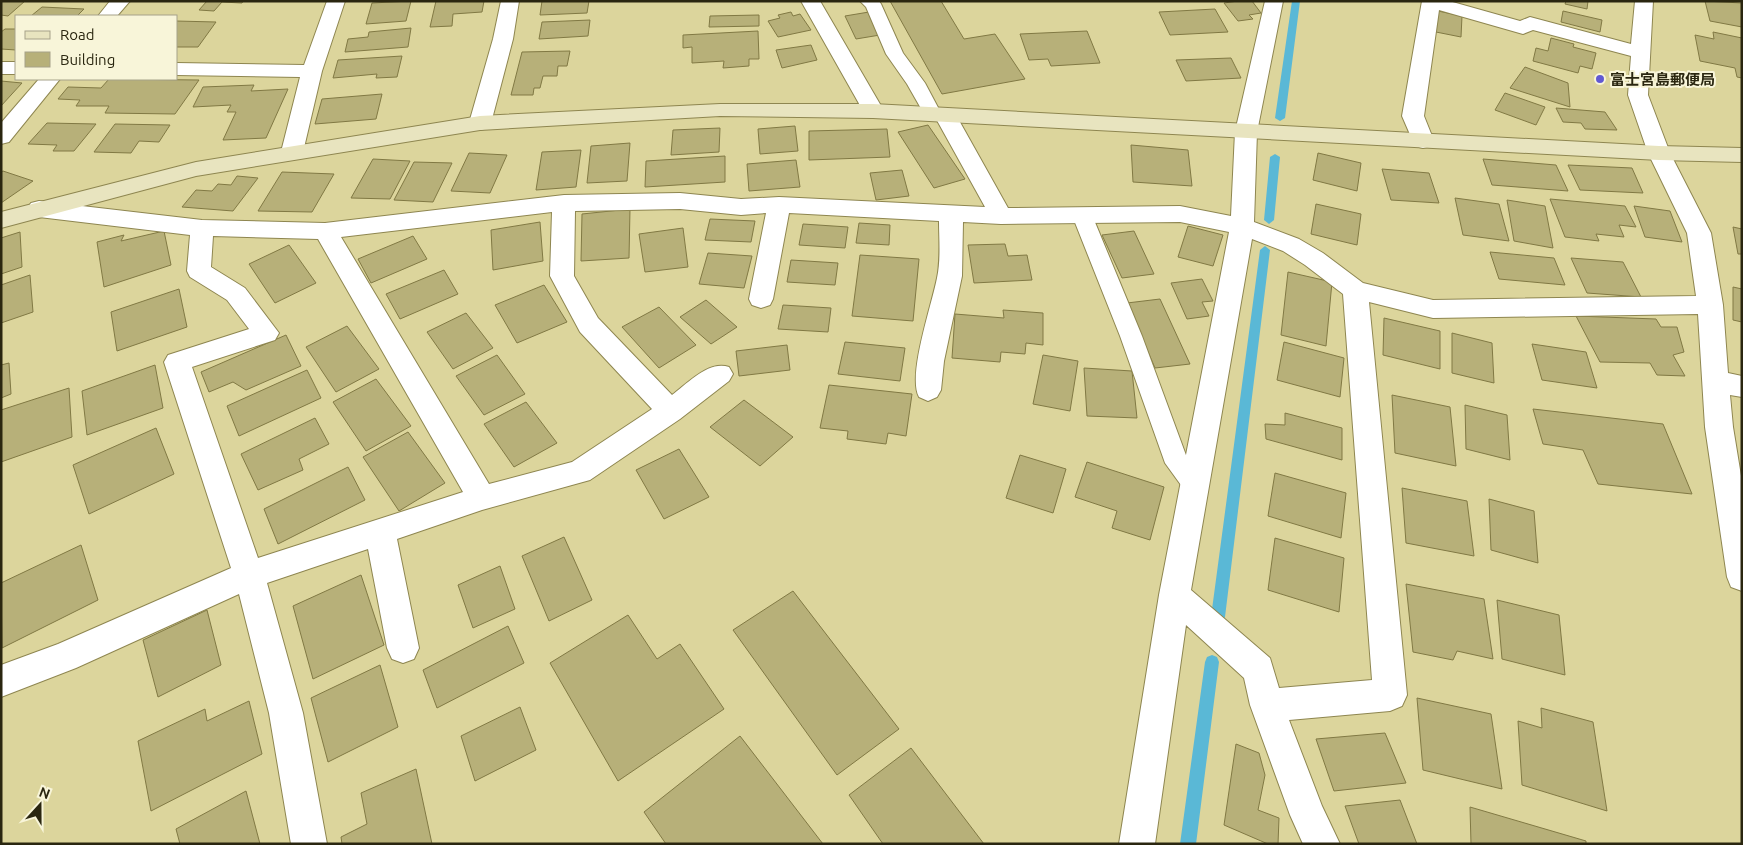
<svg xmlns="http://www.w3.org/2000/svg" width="1743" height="845" font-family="Ubuntu,'Noto Sans JP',sans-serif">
  <rect width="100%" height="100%" fill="#dcd59c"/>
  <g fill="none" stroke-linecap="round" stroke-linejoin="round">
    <!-- stream -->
    <path fill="#5ab8d6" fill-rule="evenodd" d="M1292,1h8l-15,117 -5,3 -5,-3z
      M1275,154l5,3 -6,63 -5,4 -5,-4 6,-63z
      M1265,246l5,4 -45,367 -2,5 -5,2 -5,-2 -2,-5 49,-367z
      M1212,655l5,2 2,5 -23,182h-16l25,-182 2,-5z"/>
  </g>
  <!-- building -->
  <path fill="#b7b079" stroke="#817944" d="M1,1h24l-17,15 -7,-1z
    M207,1h36l-1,2 -20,-1 -8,9 -15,-1z
    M411,1l-5,20 -40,3 6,-21z
    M436,1h48l-2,11 -29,2 -1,12 -22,1z
    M542,1h47l-2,12 -47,2z
    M890,1h51l23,38 31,-5 30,45 -83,15z
    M1238,1h14l9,12 -12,2 4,4 -15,2 -14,-18z
    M1566,1h22l-1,8 -22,-5z
    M1705,1l37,2v24l-32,-6z
    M42,7l42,2 -7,7h-46z
    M1215,9l13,23 -58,3 -11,-23z
    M1438,11l24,5 -1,21 -25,-5z
    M1563,11l39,9 -2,12 -39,-10z
    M791,12l2,4 7,-2 11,16 -33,7 -10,-16 12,-3 -2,-3z
    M869,12l11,23 -24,4 -11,-23z
    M759,15v11l-50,1 1,-11z
    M590,20l-2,16 -49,3 3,-17z
    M176,21l40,1 -18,25h-22z
    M411,28l-3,19 -63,5 3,-13 20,-2 1,-5z
    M5,29h11v21l-15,-1v-17z
    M758,31l1,28h-10v7l-26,2 1,-7 -32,2v-16l-9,1v-13z
    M1087,31l13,32 -49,3 -3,-7 -19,1 -9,-26z
    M1713,32l29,6v40l-5,-1 -2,-9 -35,-7 -5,-26 19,4z
    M1551,38l23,6 -1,3 23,6 -4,16 -12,-3 -2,7 -45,-12 3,-13 12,3z
    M811,45l6,15 -35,8 -6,-18z
    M570,51l-3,15h-9l-1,10h-14l-3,12h-6l-1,7h-22l11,-43z
    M402,56l-5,21 -21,1 1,-4 -44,4 5,-18z
    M1231,58l10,20 -55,3 -10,-21z
    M1525,67l43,16 2,24 -60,-19z
    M109,79l90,1 -24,34 -70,-1 4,-7h-33l4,-6 -22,-1 10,-12 33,1z
    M1,81l21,2 -21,23z
    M254,85l-3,6 37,-2 -22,49 -43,2 13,-28h-9l4,-7 -38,2 10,-20z
    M1505,93l40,14 -9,18 -41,-15z
    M382,94l-6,25 -61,5 7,-25z
    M1556,108l49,4 12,18 -32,-1 -4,-6 -18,-1z
    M47,123l49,1 -22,27h-21l4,-6 -29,-1z
    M115,124l55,1 -11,17 -20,-1 -8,12 -37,-1z
    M928,125l37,54 -31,9 -36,-56z
    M795,126l3,25 -38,3 -2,-25z
    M720,128l-1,24 -48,3 2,-25z
    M887,129l3,28 -81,3v-29z
    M630,143l-3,38 -40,2 4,-37z
    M1131,145l57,5 4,36 -59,-4z
    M581,150l-5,37 -40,3 6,-38z
    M469,153l38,2 -17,38 -39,-2z
    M1318,153l43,10 -4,28 -44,-11z
    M725,156v26l-80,5 1,-26z
    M373,159l37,2 -20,38 -39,-1z
    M1483,159l73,6 12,26 -76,-6z
    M796,160l4,27 -51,4 -2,-27z
    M414,162l38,1 -19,39 -39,-2z
    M1568,165l64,3 11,25 -63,-3z
    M1382,169l47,4 10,30 -48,-3z
    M902,170l7,26 -33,4 -6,-27z
    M3,171l30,10 -32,22v-31z
    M282,172l52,2 -22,38 -54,-1z
    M237,176l21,2 -25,33 -51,-4 14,-17 16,1 6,-7 13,1z
    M1455,198l44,6 10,37 -46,-6z
    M1550,199l75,7 11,21 -17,-2 5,12 -28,-3 3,7 -34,-4z
    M1507,200l38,6 8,42 -39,-7z
    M1316,204l45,10 -4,31 -46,-11z
    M1634,206l36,5 12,31 -37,-5z
    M630,209l-1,49 -48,3 1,-47z
    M710,219l45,2 -4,21 -46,-2z
    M540,222l3,39 -50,9 -2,-40z
    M859,223l31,2 -1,20 -33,-2z
    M803,224l45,3 -3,21 -46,-3z
    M1188,226l35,9 -10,31 -35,-9z
    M1733,227l9,2v25h-4z
    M683,228l5,39 -43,5 -6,-38z
    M164,231l7,34 -67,22 -7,-45 27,-7 -3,6z
    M1134,231l20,43 -32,4 -20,-43z
    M20,232l2,35 -21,7v-36z
    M413,236l14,23 -56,24 -13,-24z
    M1005,244l3,12 19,-1 5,25 -58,3 -6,-38z
    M289,245l27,38 -41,20 -26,-39z
    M1490,252l64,6 11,27 -66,-6z
    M708,253l44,3 -8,32 -45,-4z
    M860,255l59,4 -6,62 -61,-5z
    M1571,258l52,4 18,35 -54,-4z
    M791,260l47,3 -3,22 -48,-3z
    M444,270l14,24 -58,25 -14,-25z
    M1288,272l44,10 -6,64 -45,-11z
    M30,275l3,37 -32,11v-38z
    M1202,279l11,22 -11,1 7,14 -22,3 -16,-36z
    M544,285l23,37 -50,21 -22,-38z
    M1733,287l9,2v33l-9,-2z
    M179,289l8,38 -70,24 -6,-39z
    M1160,299l30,65 -35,4 -28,-65z
    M706,300l31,27 -26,17 -31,-27z
    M783,305l48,3 -3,24 -50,-3z
    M659,307l37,38 -37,23 -37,-41z
    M1003,310l40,3v32l-17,-2 -1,11 -24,-2 -1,10 -48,-4 3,-44 49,4z
    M466,313l27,35 -40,21 -26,-37z
    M1576,316l80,3 5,8h16l7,25 -11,3 12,21 -28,-1 -7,-12 -50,-1z
    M1384,318l56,13v38l-57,-14z
    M347,326l32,43 -43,23 -30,-45z
    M1452,333l40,10 2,40 -42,-10z
    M286,335l15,31 -55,24 -13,-8 -24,10 -8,-20z
    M845,342l60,6 -5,33 -62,-7z
    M1284,342l60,16 -4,39 -63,-17z
    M1532,344l54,8 11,36 -55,-8z
    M787,345l3,25 -51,6 -3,-25z
    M497,355l28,39 -41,21 -28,-39z
    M1043,355l35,6 -8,50 -37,-7z
    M9,363l2,31 -10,4v-33z
    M155,365l8,43 -76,27 -5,-44z
    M1084,368l48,3 5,47 -50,-2z
    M307,370l14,28 -82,38 -12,-30z
    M376,379l35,47 -45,25 -33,-49z
    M829,385l83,9 -6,42 -18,-3 -2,11 -39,-5 1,-8 -28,-3z
    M69,388l3,49 -71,25v-52z
    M1392,395l58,12 6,59 -61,-13z
    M744,400l49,37 -33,29 -50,-39z
    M526,402l31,41 -43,24 -30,-43z
    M1465,405l42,10 3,45 -44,-11z
    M1533,409l130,15 29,70 -94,-10 -15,-34 -40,-6z
    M1285,413l57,15v32l-76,-21 -1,-15 20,1z
    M315,418l14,26 -30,15 4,11 -45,20 -17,-36z
    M156,428l18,46 -85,40 -16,-49z
    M408,432l37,51 -46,28 -36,-54z
    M679,449l30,48 -45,22 -28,-49z
    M1020,455l46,14 -13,44 -47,-15z
    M1087,462l77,25 -14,53 -38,-12 5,-17 -42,-14z
    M348,467l17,33 -87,44 -14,-35z
    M1275,473l71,20 -5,45 -73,-22z
    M1402,488l65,13 7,55 -68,-13z
    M1489,499l45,12 4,52 -47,-13z
    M564,537l28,63 -43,21 -27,-65z
    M1275,538l69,20 -5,54 -71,-22z
    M81,545l17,55 -96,48 -1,-65z
    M500,566l15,43 -42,19 -15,-43z
    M361,575l23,70 -71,34 -20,-73z
    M1406,584l78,15 9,60 -36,-8 -4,9 -40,-8z
    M793,591l106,138 -62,46 -104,-145z
    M1497,600l62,15 6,60 -63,-16z
    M207,610l14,55 -63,32 -15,-57z
    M628,615l29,44 23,-15 44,65 -106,72 -68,-118z
    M508,626l16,37 -87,45 -14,-38z
    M380,665l18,62 -70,35 -17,-64z
    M1417,698l74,16 11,75 -79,-19z
    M249,701l13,53 -111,57 -13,-70 67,-32 2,12z
    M520,707l16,43 -61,31 -14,-45z
    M1541,708l52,14 14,89 -85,-26 -4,-64 24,7z
    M1385,733l21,50 -72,8 -18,-52z
    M740,736l83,108h-157l-22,-32z
    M1236,744l23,9 6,22 -7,35 21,8 -1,26h-10l-44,-19z
    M911,748l73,96h-101l-34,-49z
    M416,769l16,75h-90l-1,-7 26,-13 -6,-31z
    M246,791l14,53h-80l-4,-15z
    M1400,800l17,44h-58l-14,-38z
    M1470,807l116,34v3h-115z"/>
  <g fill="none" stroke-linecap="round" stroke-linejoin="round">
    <defs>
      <path id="lane" d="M860,1h19l2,3 22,49 22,30 17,32 -3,4 -6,2 -6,-2 -20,-35 -21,-30 -20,-47z
        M1082,208l7,2 3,5 50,121 45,122 20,27 -3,7 -9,4 -9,-4 -21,-29 -45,-127 -48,-121 3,-5z"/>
      <path id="street" d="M110,1h20l-13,15h-19z
        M327,1h18l-23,70 -19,81 -3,5 -8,2 -8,-2 -3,-5 19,-75 -124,-2v-12l128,2z
        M501,1h18l-6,38 -22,84 -3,5 -8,2 -8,-2 -3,-5 24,-84z
        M801,1h19l64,110 -4,5 -7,2 -7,-2z
        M1265,1h18l-26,131 -3,90 45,17 24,14 40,30 70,17 263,-4 -9,-63 -39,-80 -20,-58 3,-39 -98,-26 -10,4 -84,-24 -15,106 10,25 -3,5 -8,2 -8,-2 -13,-30 20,-115h27l71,20 10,-4 101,27 4,-43h18l-5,94 22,58 41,80 12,72 5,68 14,3v21l-12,-2 3,32 9,55v109l-11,-4 -4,-10 -22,-150 -7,-113 -265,4 -64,-16 38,393 -5,11 -12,5 -101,9 33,86 18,38h-37l-13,-29 -40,-110 -6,-27 -58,-53 -31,219h-36l40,-249 70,-363 -49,-10 -179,2 -38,-2 -1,54 -18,85 -3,29 -4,7 -9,4 -9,-4c-12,-21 13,-93 18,-119 4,-18 2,-39 2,-57l-150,-8 -16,86 -3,6 -9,3 -9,-3 -3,-6 17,-86 -25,2 -61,-6 -105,2 -1,65 24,42 74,77c16,-12 37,-35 57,-28l4,7 -4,7 -49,38 -90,61 -108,30 -85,29 22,109 -5,11 -11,4 -11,-4 -5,-11 -19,-99 -101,34 36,130 24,131h-36l-22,-131 -30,-119 -163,74 -75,29v-32l57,-21 173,-76 -67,-206 4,-7 81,-26 -22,-29 -37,-23 -3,-6 3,-36 -151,-18 -8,-2 -4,-6 4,-6 8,-2 163,19 123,3 239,-28 116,-2 61,6 38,-2 206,10 -51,-92 4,-5 7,-2 7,2 4,5 52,93 172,-2 51,10 4,-84zM552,212l-2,64 30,56 72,77 -80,53 -83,22 -148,-247zM213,236l105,3 145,253 -205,66 -66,-191 83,-27 4,-7 -34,-45 -34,-21zM1252,239l31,12 22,14 38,29 29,386 -93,8 -9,-30 -79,-68z
        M1,62h15v12h-15z
        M39,79h21l-51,63 -8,2v-21z"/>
      <path id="secondary" d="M720,104h153l786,42 83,2v14l-83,-2 -786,-42 -153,-2 -240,14 -284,46 -195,52v-16l195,-50 284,-46z"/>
    </defs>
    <!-- lane casing -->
    <use href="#lane" stroke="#8e8650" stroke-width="2"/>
    <!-- street casing -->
    <use href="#street" stroke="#8e8650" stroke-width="2"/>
    <!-- secondary casing -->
    <use href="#secondary" stroke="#8e8650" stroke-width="2"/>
    <!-- lane -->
    <use href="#lane" fill="#fff" fill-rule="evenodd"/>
    <!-- street -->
    <use href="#street" fill="#fff" fill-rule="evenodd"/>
    <!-- secondary -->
    <use href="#secondary" fill="#e8e4bf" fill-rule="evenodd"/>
  </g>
  <!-- markers -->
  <circle fill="#6159d2" stroke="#f8f5d9" stroke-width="2" cx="1600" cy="79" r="5"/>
  <g text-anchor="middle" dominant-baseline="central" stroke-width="4" stroke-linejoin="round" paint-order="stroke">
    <!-- far-poi labels -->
    <g font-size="15" font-weight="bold" fill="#2a2610" stroke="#f8f5d9" text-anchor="start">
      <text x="1610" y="79">富士宮島郵便局</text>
    </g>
  </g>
  <!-- border -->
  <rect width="1743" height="845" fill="none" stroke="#2a2610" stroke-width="5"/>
  <!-- legend -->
  <rect x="15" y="15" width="162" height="65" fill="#f8f5d9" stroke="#a6a289"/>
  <rect x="25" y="31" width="25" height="8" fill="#e8e4bf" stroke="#a6a289"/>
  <text x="60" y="40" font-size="15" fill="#2a2610">Road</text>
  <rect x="25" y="52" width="25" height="15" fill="#b7b079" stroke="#a6a289"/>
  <text x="60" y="65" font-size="15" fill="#2a2610">Building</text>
  <!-- north arrow -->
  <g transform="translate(40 805) rotate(21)" stroke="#f8f5d9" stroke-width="4" paint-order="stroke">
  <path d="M0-4L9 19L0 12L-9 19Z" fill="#2a2610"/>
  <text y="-8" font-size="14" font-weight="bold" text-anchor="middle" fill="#2a2610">N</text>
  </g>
</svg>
